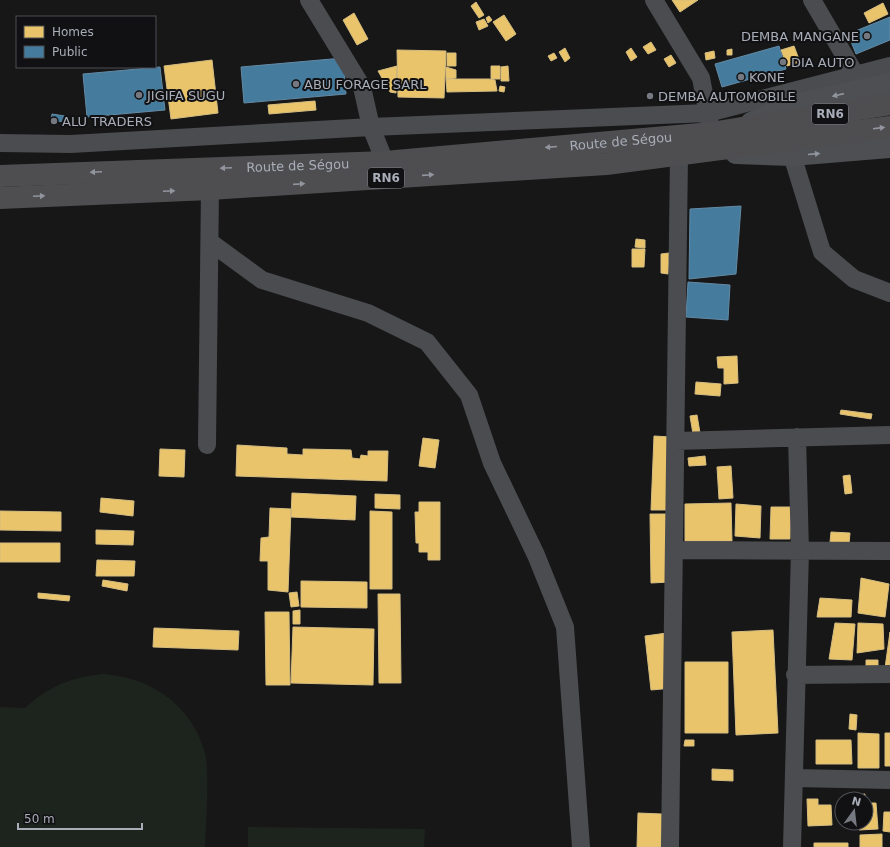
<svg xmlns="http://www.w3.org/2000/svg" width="890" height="847" font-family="'DejaVu Sans',sans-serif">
  <rect width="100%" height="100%" fill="#171717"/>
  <!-- green -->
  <path fill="#1d241e" d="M103,674c40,3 75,22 94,58 3,8 8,18 9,26 3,29 0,60 -1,89h-205v-140l25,1c23,-21 46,-31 78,-34z
    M248,827l177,2 -1,18h-176z"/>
  <!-- homes -->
  <path fill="#e9c46a" stroke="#d6bd81" d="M672,0h26l-18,12z
    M476,2l8,13 -5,3 -8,-12z
    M883,3l5,11 -19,9 -5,-10z
    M354,13l14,26 -11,6 -14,-25z
    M504,15l12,19 -10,7 -13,-19z
    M489,16l3,4 -4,3 -2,-5z
    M484,19l4,7 -9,4 -3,-8z
    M651,42l5,8 -8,4 -5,-7z
    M794,46l6,16 -13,4 -6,-16z
    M565,48l5,10 -5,4 -6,-10z
    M631,48l6,9 -6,4 -5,-9z
    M732,49v6h-5v-5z
    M397,50l49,1 -2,47 -46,-1z
    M714,51l1,7 -9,2 -1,-7z
    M447,53h9v13h-9z
    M554,53l3,5 -6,3 -3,-5z
    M671,55l5,8 -7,4 -5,-8z
    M212,60l6,53 -47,6 -7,-53z
    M397,66l-1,27 -6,-1 -12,-21z
    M491,66h9v13h-9z
    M508,66l1,15h-8v-14z
    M446,67l10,3v8l-10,1z
    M446,79h43l6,1 2,11 -50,1z
    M500,86l5,1 -1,5 -5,-1z
    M315,101l1,9 -47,4 -1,-9z
    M636,239l9,1v8l-10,-1z
    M632,249h13l-1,18h-12z
    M669,253l-1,21 -7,-1v-19z
    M737,356l1,27 -14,1v-16h-6l-1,-11z
    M696,382l25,2 -1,12 -25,-2z
    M841,410l31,4 -1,5 -31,-5z
    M697,415l3,18 -7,1 -3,-18z
    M654,436l17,1 -2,73h-18z
    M423,438l16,2 -4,28 -16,-2z
    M237,445l50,3v6l16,1v-6l48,1 1,8 8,1 1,-4 7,1v-5h20l-1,30 -151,-5z
    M160,449l25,1 -1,27 -25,-1z
    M705,456l1,9 -17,1 -1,-8z
    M731,466l2,32 -14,1 -2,-32z
    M850,475l2,18 -7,1 -2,-18z
    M292,493l64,3 -1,24 -64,-3z
    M375,494l25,1v14l-25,-1z
    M101,498l33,3 -1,15 -33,-4z
    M419,502h21v58h-12v-8h-9v-9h-3l-1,-31h4z
    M731,503l1,38h-47v-37z
    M736,504l25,2 -1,32 -25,-2z
    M771,507h20l-1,32h-20z
    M270,508l21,1 -3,83 -20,-2v-29h-8l1,-23 8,-1z
    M0,511l61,1v19l-61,-1z
    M370,511l22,1v77h-22z
    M650,514h19l1,68 -19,1z
    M96,530l38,1 -1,14 -37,-1z
    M831,532l19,1 -1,11 -19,-2z
    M0,543h60v19h-60z
    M97,560l38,1 -1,15h-38z
    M861,578l28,6 -4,33 -27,-4z
    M103,580l25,4 -1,7 -25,-5z
    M301,581l66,1v26l-66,-1z
    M297,592l2,14 -8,1 -2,-14z
    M38,593l32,3 -1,5 -31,-3z
    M378,594h22l1,89h-22z
    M820,598l32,2 -1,17h-34z
    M300,610v14h-7v-13z
    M265,612h24l1,73h-24z
    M835,623l20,1 -3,36 -23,-1z
    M858,623l25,1 1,25 -27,4z
    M293,627l81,2 -1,56 -82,-2z
    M154,628l85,3 -1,19 -85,-3z
    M773,630l5,103 -42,2 -4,-103z
    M890,632v36h-5z
    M667,633l6,55 -22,2 -6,-54z
    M866,660h12v6h-12z
    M685,662h43v71h-43z
    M850,714l7,1 -1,15 -7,-1z
    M858,733l21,1v34h-21z
    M885,733h5v33h-5z
    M685,740h9v6h-10z
    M816,740h35l1,24h-36z
    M712,769l21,1v11l-21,-1z
    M865,794v5h-7l-1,-4z
    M807,799h11v6h13l1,20 -24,1z
    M866,803h10l2,26 -19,1v-7h7z
    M884,812h6v20l-7,-1z
    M638,813l24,1 -1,33h-24z
    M882,834v13h-22v-12z
    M814,843h34v4h-34z"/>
  <!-- public -->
  <path fill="#457b9d" stroke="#638aa5" d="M890,17v23l-34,14 -8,-20z
    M779,46l7,23 -64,18 -7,-23z
    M343,58l3,36 -102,9 -3,-36z
    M160,67l5,43 -78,7 -4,-43z
    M52,114l13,2 -1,6 -13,-2z
    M741,206l-5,68 -47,5 1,-70z
    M688,282l42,3 -2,35 -42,-3z"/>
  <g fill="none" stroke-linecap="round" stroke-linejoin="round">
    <!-- minor -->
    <path stroke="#4b4c50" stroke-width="18" d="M309,0l53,87 9,40 14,35
      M654,0l47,78 9,47
      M812,0l49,84
      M0,143l71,1 300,-17 337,-14 182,-47
      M792,155l30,97 32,27 36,14
      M210,242l52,38 106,33 59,29 42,53 23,68 44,92 29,72 16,220
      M676,441l214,-6
      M207,445l3,-256
      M674,550l216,1
      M795,675l95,-1
      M795,778l95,2
      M670,847l9,-691
      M792,847l8,-296 -3,-114"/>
    <!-- major -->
    <path stroke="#4d4f52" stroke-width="22" d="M751,123l36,-16 103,-23
      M736,153l56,2 98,-8"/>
    <!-- highway -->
    <g stroke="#4e4e51" stroke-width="22">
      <path id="s1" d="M0,176l385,-14 326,-29 179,-29"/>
      <path d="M0,198l210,-9 396,-25 284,-37"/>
    </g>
  </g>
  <!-- one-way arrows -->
  <defs><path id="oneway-solid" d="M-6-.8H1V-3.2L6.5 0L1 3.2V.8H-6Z"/></defs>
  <g fill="#91969e">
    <use href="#oneway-solid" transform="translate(838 95) rotate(167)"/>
    <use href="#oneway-solid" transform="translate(814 154) rotate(-5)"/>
  </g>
  <g fill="#92959e">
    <use href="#oneway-solid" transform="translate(879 128) rotate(-7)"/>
    <use href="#oneway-solid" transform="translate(551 147) rotate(175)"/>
    <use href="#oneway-solid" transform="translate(226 168) rotate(178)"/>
    <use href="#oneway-solid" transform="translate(96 172) rotate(178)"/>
    <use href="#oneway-solid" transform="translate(428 175) rotate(-4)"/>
    <use href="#oneway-solid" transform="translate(299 184) rotate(-4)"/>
    <use href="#oneway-solid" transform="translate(169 191) rotate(-2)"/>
    <use href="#oneway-solid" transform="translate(39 196) rotate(-2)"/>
  </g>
  <!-- markers -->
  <g fill="#757880" stroke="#111113" stroke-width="1.5">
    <circle cx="867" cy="36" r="4"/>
    <circle cx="783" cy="62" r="4"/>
    <circle cx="741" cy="77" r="4"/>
    <circle cx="296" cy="84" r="4"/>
    <circle cx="139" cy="95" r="4"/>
    <circle cx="650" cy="96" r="4"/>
    <circle cx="54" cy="121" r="4"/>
  </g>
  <g text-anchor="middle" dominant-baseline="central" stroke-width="4" stroke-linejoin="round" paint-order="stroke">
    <!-- shield labels -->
    <g fill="#111113" stroke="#7b7e86" stroke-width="1">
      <rect x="812" y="104" width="36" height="20" rx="3"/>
      <rect x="368" y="168" width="36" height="20" rx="3"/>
    </g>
    <g font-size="12" font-weight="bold" fill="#a8adb8">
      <text x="830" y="114">RN6</text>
      <text x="386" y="178">RN6</text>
    </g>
    <!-- poi labels -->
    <g font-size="13" fill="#a8adb8" stroke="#111113" text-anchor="start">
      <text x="859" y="36" text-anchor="end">DEMBA MANGANE</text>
      <text x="791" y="62">DIA AUTO</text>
      <text x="749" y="77">KONE</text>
      <text x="304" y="84">ABU FORAGE SARL</text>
      <text x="147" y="95">JIGIFA SUGU</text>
      <text x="658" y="96">DEMBA AUTOMOBILE</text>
      <text x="62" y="121">ALU TRADERS</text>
    </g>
    <!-- street labels -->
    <g font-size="13" fill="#a8adb8" stroke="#111113">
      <text stroke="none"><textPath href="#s1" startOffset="622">Route de Ségou</textPath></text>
      <text stroke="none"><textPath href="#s1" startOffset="298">Route de Ségou</textPath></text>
    </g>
  </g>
  <!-- legend -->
  <rect x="16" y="16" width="140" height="52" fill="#111113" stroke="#4d4f55"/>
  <rect x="24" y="26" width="20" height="12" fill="#e9c46a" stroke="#4d4f55"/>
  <text x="52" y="36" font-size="12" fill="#a8adb8">Homes</text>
  <rect x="24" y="46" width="20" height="12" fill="#457b9d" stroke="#4d4f55"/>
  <text x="52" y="56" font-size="12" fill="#a8adb8">Public</text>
  <!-- north arrow -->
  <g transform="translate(854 811) rotate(15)"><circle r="19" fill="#111113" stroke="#4d4f55"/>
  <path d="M0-3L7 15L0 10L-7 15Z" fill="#757880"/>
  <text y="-6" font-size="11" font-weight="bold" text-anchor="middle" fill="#a8adb8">N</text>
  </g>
  <!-- scale -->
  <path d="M18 823v6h124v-6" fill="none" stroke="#a8adb8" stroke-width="2"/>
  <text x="24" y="823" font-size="12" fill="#a8adb8" stroke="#111113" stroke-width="3" paint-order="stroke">50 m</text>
</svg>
